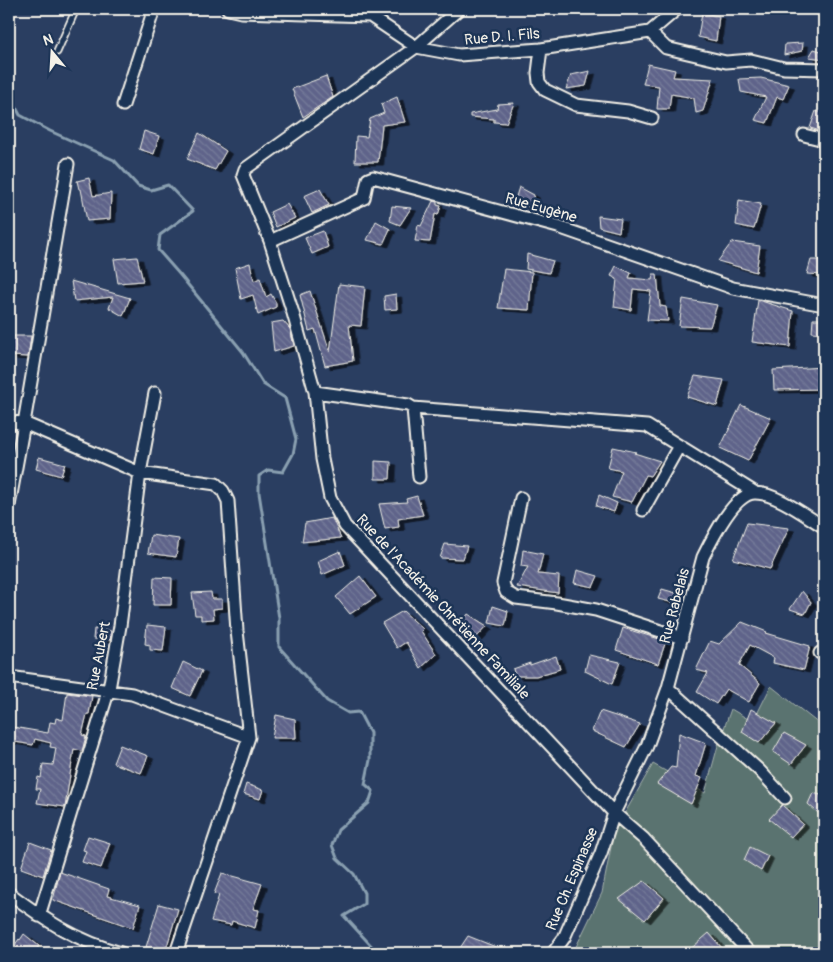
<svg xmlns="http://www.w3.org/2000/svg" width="833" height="962" font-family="Pangolin,sans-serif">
  <defs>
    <pattern id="building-back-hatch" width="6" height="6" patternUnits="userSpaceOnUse" patternTransform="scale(1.25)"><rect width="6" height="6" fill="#5e648a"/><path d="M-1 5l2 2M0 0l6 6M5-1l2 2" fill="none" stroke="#767b9a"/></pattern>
    <filter id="shadow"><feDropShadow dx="5.5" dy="3" stdDeviation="0" flood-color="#0009"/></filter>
  </defs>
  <rect width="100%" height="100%" fill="#2a3e61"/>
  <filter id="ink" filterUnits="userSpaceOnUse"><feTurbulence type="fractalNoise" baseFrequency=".02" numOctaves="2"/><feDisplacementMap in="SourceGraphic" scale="10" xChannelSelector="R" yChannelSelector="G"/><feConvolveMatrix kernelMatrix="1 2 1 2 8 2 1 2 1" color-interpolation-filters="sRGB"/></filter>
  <g filter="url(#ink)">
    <!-- grass -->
    <path fill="#5a736f" stroke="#a7b2ac" d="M771,686l53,42v225h-251l29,-60 12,-61 39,-68 52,29 14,-51 12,-33 22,13z"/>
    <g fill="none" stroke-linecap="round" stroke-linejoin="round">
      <!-- stream -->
      <path stroke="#8aa0b1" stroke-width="3" d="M9,94l11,21 30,16 64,29 24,26 13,4 17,-5 25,26 -33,24 -2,15 22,25 63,77 20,32 22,14 11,41 -3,15 -10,18 -15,-2 -9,6v17l20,125v29l48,54 21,12 11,-1 11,21v27l-5,24 8,7 -4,12 -31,27 -6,15 5,13 17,16 10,19v11l-20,12 34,37"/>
    </g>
    <!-- building -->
    <path fill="url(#building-back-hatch)" stroke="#f4f1e8" filter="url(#shadow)" d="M702,13l17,3 -3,25 -18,-4z
      M803,43l-1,8 -18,4 1,-11z
      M814,49l10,3v7l-15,-2z
      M648,64l27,6 -2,7 40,2 -10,32 -7,2 -2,-15 -23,-4 -2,15h-12l2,-23 -16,-2z
      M590,71l-4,15 -20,3 5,-14z
      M326,76l7,21 -30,20 -11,-28z
      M761,78l28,7 -6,14 -6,-2 -10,26 -12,-3 11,-23 -25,-5 -2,-13z
      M397,97l8,25 -23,3 -4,37h-23l1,-26 11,1 3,-18 14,-6 -3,-9z
      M514,103l-8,20 -12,-1v-3l-24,-2v-3l27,-5 1,-5z
      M816,111l8,2v19l-14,-4z
      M144,131l15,5 -5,18 -15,-5z
      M199,133l27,18 -11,19 -28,-11z
      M89,178l4,18 18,-3 -1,26 -23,2 -6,-32h-2l-2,-8z
      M519,187l15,8 -5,12 -15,-4z
      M320,189l9,16 -17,8 -8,-17z
      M739,200l22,4 -7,25 -18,-4z
      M433,201l4,1v3l4,1 -3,9 -3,-1 -5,28 -15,-1 3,-16 3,1z
      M287,204l8,14 -19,9 -6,-15z
      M392,206l19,2 -11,17 -10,-4z
      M598,216l23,3 -2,13 -20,-5z
      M376,221l14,8 -7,15 -16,-4z
      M323,231l5,16 -16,7 -7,-16z
      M732,242l28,4 -4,26 -38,-11z
      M527,254l26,7 -4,12 -23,-4z
      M137,257l6,24 -25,2 -4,-24z
      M811,260h13v15l-17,-1z
      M250,263l4,18 6,-3 6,19 5,-3 5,9v4l-18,8 -5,-20 -12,4 -6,-31z
      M616,266l15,7 -2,5 23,2 1,-6h4l3,32 6,1 2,14 -21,-1 4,-29 -18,-2 -2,21 -17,-3 3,-28 -6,-3z
      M504,269l28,3 -3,38 -31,-2z
      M71,281l59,17 -7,18 -14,-8 4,-11 -39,4z
      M339,284l26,3 -4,39 -12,-1 4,36 -28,5 -10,-37 -6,2 -9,-36 10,-4 20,61z
      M396,294l1,15 -12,1 -1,-14z
      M683,299l34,6 -7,22 -31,-1z
      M758,300l35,11 -3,36 -38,-5z
      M813,319h11v14l-12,-1z
      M283,321l7,8 4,17 -20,6 -3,-29z
      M9,336h22l-3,21 -19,-1z
      M824,367v22l-50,1 -1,-20z
      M695,376l29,4 -7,26 -30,-9z
      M741,405l30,13 -23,43 -28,-13z
      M613,447l23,5 -2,1 26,8 -10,15 -4,-1 -14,27 -20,-5 10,-26 -14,-3z
      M39,457l26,7 -4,12 -25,-7z
      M375,461l16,1 -1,17h-15z
      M599,495l18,8 -3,9 -18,-6z
      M417,496l6,19 -25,4 1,8 -14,2 -6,-25 28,-2 -1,-3z
      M332,518l9,20 -39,4 3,-19z
      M747,523l42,5 -19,41 -37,-10z
      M151,535l28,4 -3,18 -28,-4z
      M445,544l22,2 -4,13 -23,-1z
      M523,550l20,4 -5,20 21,2 -1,17 -41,-6 11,-20 -7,-1z
      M340,551l5,14 -23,10 -4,-14z
      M577,570l21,6 -5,11 -19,-4z
      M360,576l16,21 -26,17 -14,-17z
      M154,577l18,1 -1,27h-18z
      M662,589l14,4 -2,10 -16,-4z
      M802,591l9,11 -6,12 -15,-5z
      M211,592l1,7h10v9l-9,1 1,10 -13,1v-5h-6l-3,-22z
      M493,606l15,5 -3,15 -16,-3z
      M403,611l20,18 -2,2 15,23 -15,14 -15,-26 -9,6 -15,-25z
      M468,614l19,12 -10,11 -15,-14z
      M742,622l25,10 -1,1 44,13 -6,24 -31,-7 1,-5 -24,-13 -11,20 21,18 -11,19 -23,-13 -10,15 -19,-12 11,-19 -12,-3 14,-29 9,3z
      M147,625l19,2 -3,24 -13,-1v-5l-5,-1z
      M623,628l43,13 -8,23 -42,-14z
      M94,629l17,2 -1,9 -17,-1z
      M589,655l31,7 -8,22 -27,-13z
      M556,656l4,13 -24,7h-21l-2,-7 17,-6v2z
      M183,662l19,9 -12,25 -18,-8z
      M67,693l25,3 -3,18h-2l-5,21 4,1 -4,15 -8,-2 -9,58 -28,-4 3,-14h-4l2,-12 3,1 2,-14 10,1 3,-17 -6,-1 1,-4 -16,-4 -2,6 -24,-4v-11l3,1 1,-4 35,6 2,-11 5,1 1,-5 7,2z
      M751,709l25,14 -17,20 -17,-11z
      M600,711l40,13 -14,23 -34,-16z
      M276,715l19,4 1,19h-24z
      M679,733l27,10 -10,33 6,2 -11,26 -34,-20 14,-17 5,1z
      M784,733l22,12 -15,19 -18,-12z
      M120,745l28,11 -7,17 -28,-10z
      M246,784l17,6 -3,9 -17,-5z
      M813,793l11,3v22l-16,-14z
      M782,805l21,19 -12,13 -22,-18z
      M88,836l22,7 -9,25 -19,-6 4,-11 -3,-1z
      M30,842l21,8 -8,26 -22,-8z
      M750,847l18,9 -7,15 -17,-11z
      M60,872l49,17 -2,7 33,9 -7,23 -80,-28z
      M222,873l40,11 -9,25 6,1 -4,18 -23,-7 -1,4 -20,-4 8,-26 -5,-1z
      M644,881l20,17 -19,22 -26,-21z
      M159,904l19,5 -13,44 -19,-6z
      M709,933l13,15 -6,5h-30z
      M24,934l15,12 -5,7h-25l10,-14 1,1z
      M468,936l43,17h-40l-11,-5z"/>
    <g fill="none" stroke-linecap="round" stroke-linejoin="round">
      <defs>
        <path id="lane" d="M57,52l19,-43"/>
        <path id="street" d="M228,9l13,3 129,4 46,31 43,-38
          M677,9l-27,23 -109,17 -82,6 -43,-8 -171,122 -2,6 27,66 23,72 22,79 7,67 8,39 15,28 269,287 30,26 106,114
          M650,32l16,16 60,14 25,-2 33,8 40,1
          M541,49l-3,24 1,9 6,8 31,15 52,6 24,7
          M123,105l31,-96
          M804,135l20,5
          M270,241l94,-43 4,-19 5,-2 185,50 175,61 91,17
          M315,392l93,13 5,3 234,18 107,66
          M413,408l6,69
          M9,422l15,1 116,50 76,11 7,7 5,10 9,130 12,106 -73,216
          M521,498l-18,85 3,9 10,6 41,5 39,7 86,28
          M9,506l15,-83 44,-259
          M643,510l36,-64
          M820,653l4,1
          M9,677l123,17 117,43
          M668,688l91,82 26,28
          M9,893c36,27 67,48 112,60
          M39,916l70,-227 11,-63 20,-153 15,-80
          M553,953l11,-15 37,-85 13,-40 33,-67 21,-58 35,-131c8,-16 31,-64 52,-64 21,0 51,23 69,34"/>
      </defs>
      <!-- lane casing -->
      <use href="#lane" stroke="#f4f1e8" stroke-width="9"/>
      <!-- street casing -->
      <use href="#street" stroke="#f4f1e8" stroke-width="15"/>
      <!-- lane -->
      <use href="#lane" stroke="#1d3557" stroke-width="5.5"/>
      <!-- street -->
      <use href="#street" stroke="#1d3557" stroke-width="11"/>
    </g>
  </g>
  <g text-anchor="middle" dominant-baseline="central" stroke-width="5" stroke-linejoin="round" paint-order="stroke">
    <!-- street labels -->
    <g font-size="15" fill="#f4f1e8" stroke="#1d3557">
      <text transform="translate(502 37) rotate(-5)">Rue D. I. Fils</text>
      <text transform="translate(541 208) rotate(16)">Rue Eugène</text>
      <text transform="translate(675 606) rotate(-75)">Rue Rabelais</text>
      <text transform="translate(443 607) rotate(47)">Rue de l'Académie Chrétienne Familiale</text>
      <text transform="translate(99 656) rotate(-79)">Rue Aubert</text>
      <text transform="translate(572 879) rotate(-67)">Rue Ch. Espinasse</text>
    </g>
  </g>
  <!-- margin -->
  <rect width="833" height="962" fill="none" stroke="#1d3557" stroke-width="30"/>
  <rect x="15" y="15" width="803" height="932" fill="none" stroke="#f4f1e8" stroke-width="2" filter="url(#ink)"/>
  <!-- north arrow -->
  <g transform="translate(52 52) rotate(342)" stroke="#1d3557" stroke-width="4" paint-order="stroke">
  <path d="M0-4L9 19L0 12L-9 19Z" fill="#f4f1e8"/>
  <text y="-8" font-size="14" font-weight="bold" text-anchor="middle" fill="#f4f1e8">N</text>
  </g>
</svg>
